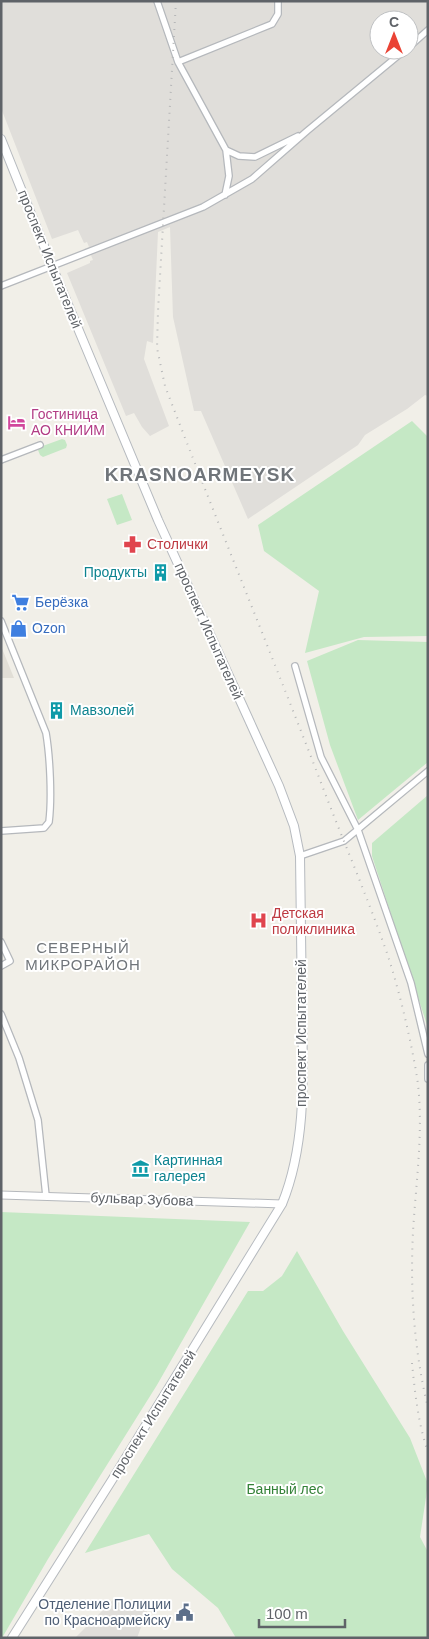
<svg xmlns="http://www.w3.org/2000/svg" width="429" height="1639" font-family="Arial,sans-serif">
  <rect width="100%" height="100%" fill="#f1efe8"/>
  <!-- industrial -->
  <path fill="#e0deda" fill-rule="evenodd" d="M1,1h427v395l-3,-1 -18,14 -42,26 -7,10 -110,74 -47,-108h-7l-21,-94 -3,-90 -12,5 -5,111 -6,-2 -3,18 25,67 -19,10 -8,-9 -8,-14 -8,3 -59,-143 23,-10v-2l3,-1 -3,-7 -3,1 -3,-5 5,-2 -2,-5 -3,1 -6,-13 -26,9 -51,-131zM379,20h30v30h-30z
    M114,1599l33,12 -10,27h-62z"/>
  <!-- education -->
  <path fill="#e1ded6" d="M1,646l13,32h-13z"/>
  <!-- green -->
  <path fill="#c5e8c5" d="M412,421l16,16v199l-64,1 -59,16 14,-62 -55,-40 -6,-26z
    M62,439l3,1 2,5 -1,3 -23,9 -3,-2 -2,-5 2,-3z
    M122,494l10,26 -15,5 -10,-26z
    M358,640l70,2v120l-70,58 -28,-75 -23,-84z
    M428,795v233l-56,-172v-13z
    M1,1212l249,10 -93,163 -109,174 -46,79z
    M297,1251l46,80 67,107 18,46 -8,53 8,15v86h-192l-18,-30 -46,-39 -23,-35 -64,19 163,-262h15l19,-15z"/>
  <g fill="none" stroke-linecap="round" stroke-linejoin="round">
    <defs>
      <path id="minor" d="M157,1l21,61 48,88 3,26 -4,19
        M409,47l19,-17
        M178,62l94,-38 6,-10v-13
        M226,150l13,6 16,1 43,-21
        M1,286l202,-79 49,-28 55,-48 98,-81
        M1,460l39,-15
        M1,621l45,112c4,24 6,65 3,89l-5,6 -43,3
        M295,666l26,91 37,73 53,153 17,71
        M300,856l44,-15 84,-70
        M1,942l9,19 -9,5
        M1,1014l18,44 19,62 8,76
        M428,1065v14"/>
      <path id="tertiary" d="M1,1195l281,9"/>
      <path id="secondary" d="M1,139l53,132 104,249 121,266 15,40 6,30c1,50 1,101 2,152 1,64 5,135 -20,196l-170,276 -100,158"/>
    </defs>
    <!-- minor casing -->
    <use href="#minor" stroke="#b5b8bc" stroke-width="8"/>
    <!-- tertiary casing -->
    <use href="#tertiary" stroke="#b5b8bc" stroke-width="9"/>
    <!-- secondary casing -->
    <use href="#secondary" stroke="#b6babf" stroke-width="10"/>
    <!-- minor -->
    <use href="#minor" stroke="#fff" stroke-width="5.5"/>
    <!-- tertiary -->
    <use href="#tertiary" stroke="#fff" stroke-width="7"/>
    <!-- secondary -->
    <use href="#secondary" stroke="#fff" stroke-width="8"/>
    <!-- rail -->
    <path stroke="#b6b7b8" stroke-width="2" stroke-dasharray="1 6" stroke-linecap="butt" d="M176,1l-18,310 -1,37 8,38c53,139 110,276 163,415 20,51 42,103 60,155 12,38 21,76 28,115 9,51 0,109 -3,161 -3,58 1,118 15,176
      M412,1363c3,30 6,60 16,89"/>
  </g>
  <!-- icons -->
  <defs>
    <symbol id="hotel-bare" viewBox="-9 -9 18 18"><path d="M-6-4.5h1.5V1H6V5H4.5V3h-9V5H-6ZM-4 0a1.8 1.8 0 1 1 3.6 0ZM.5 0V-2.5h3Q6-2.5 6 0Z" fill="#d1479c" stroke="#fff" stroke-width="2.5" paint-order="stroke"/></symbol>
    <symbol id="pharmacy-bare" viewBox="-9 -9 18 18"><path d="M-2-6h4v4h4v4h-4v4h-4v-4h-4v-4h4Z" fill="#e0444e" stroke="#fff" stroke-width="2.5" paint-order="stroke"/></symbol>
    <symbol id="building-bare" viewBox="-9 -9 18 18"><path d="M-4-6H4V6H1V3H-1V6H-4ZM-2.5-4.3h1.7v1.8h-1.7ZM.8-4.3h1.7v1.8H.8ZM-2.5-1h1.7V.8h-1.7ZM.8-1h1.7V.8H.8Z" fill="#0f9aa8" stroke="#fff" stroke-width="2.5" paint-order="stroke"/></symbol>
    <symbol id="supermarket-bare" viewBox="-9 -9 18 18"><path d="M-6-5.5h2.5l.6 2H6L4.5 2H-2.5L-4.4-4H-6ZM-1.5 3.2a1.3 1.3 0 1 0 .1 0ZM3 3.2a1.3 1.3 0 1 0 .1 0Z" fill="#3f7fe0" stroke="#fff" stroke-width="2.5" paint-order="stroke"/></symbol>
    <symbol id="shop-bare" viewBox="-9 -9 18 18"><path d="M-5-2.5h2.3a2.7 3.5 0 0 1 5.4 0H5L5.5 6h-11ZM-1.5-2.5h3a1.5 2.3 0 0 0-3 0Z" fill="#3f7fe0" stroke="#fff" stroke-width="2.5" paint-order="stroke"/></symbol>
    <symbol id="hospital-bare" viewBox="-9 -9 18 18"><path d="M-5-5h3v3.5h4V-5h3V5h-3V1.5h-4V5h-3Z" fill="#e0444e" stroke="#fff" stroke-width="2.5" paint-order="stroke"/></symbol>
    <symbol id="museum-bare" viewBox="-9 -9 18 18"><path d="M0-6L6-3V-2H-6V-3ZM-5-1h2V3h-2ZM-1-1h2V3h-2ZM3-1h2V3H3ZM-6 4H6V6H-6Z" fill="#0f9aa8" stroke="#fff" stroke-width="2.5" paint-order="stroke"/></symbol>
    <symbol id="civic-bare" viewBox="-9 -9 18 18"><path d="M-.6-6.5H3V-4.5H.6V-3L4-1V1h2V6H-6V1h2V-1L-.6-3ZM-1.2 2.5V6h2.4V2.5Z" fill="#5c6f8a" stroke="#fff" stroke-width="2.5" paint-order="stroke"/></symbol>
  </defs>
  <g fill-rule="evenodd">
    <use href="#hotel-bare" x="4" y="410" width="25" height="25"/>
    <use href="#pharmacy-bare" x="120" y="532" width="25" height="25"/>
    <use href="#building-bare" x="148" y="560" width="25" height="25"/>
    <use href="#supermarket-bare" x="8" y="590" width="25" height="25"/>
    <use href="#shop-bare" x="6" y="616" width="25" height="25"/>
    <use href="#building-bare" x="44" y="698" width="25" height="25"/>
    <use href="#hospital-bare" x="246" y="908" width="25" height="25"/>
    <use href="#museum-bare" x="128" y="1156" width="25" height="25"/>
    <use href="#civic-bare" x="172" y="1600" width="25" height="25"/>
  </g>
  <g text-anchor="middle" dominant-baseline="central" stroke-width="4" stroke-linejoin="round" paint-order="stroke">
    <!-- street labels -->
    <g font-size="14" fill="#5f6368" stroke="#fff">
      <text transform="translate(50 259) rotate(68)">проспект Испытателей</text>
      <text transform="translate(209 631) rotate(66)">проспект Испытателей</text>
      <text transform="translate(301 1033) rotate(-90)">проспект Испытателей</text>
      <text transform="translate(142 1199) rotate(2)">бульвар Зубова</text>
      <text transform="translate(153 1414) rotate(-58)">проспект Испытателей</text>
    </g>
    <!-- hotel labels -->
    <g font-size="14" fill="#b23c85" stroke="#fff" text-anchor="start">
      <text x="31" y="414">Гостиница<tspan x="31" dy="16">АО КНИИМ</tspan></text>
    </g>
    <!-- health labels -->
    <g font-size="14" fill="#be3a42" stroke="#fff" text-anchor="start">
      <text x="147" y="544">Столички</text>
      <text x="272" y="913">Детская<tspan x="272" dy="16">поликлиника</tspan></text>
    </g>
    <!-- culture labels -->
    <g font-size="14" fill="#0d838f" stroke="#fff" text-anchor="start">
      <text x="147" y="572" text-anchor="end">Продукты</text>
      <text x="70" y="710">Мавзолей</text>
      <text x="154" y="1160">Картинная<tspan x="154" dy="16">галерея</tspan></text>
    </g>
    <!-- shop labels -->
    <g font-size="14" fill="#366cbe" stroke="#fff" text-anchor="start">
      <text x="35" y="602">Берёзка</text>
      <text x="32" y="628">Ozon</text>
    </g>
    <!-- park labels -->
    <g font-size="14" fill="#348238" stroke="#fff">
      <text x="285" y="1489">Банный лес</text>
    </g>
    <!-- service labels -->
    <g font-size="14" fill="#4e5e75" stroke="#fff" text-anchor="end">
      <text x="171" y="1604">Отделение Полиции<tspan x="171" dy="16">по Красноармейску</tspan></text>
    </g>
    <!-- neighbourhood labels -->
    <g font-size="15" letter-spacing="1" fill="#70757a" stroke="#fff">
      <text x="83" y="947">СЕВЕРНЫЙ<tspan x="83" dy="17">МИКРОРАЙОН</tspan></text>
    </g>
    <!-- district labels -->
    <g font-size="19" font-weight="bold" letter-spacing="1" fill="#70757a" stroke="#fff">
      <text x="200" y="474">KRASNOARMEYSK</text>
    </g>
  </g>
  <!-- border -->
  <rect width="429" height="1639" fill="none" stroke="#5f6368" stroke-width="5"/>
  <!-- north arrow -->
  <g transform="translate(394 35)"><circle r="24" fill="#ffffff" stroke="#bfc1c3"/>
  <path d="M0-4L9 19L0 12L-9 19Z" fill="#ea4335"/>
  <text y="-8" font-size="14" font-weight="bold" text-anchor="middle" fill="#5f6368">С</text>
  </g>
  <!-- scale -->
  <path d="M259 1619v8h86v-8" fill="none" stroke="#5f6368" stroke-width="2.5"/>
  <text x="266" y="1619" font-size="15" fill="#5f6368" stroke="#ffffff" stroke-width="4" paint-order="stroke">100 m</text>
</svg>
